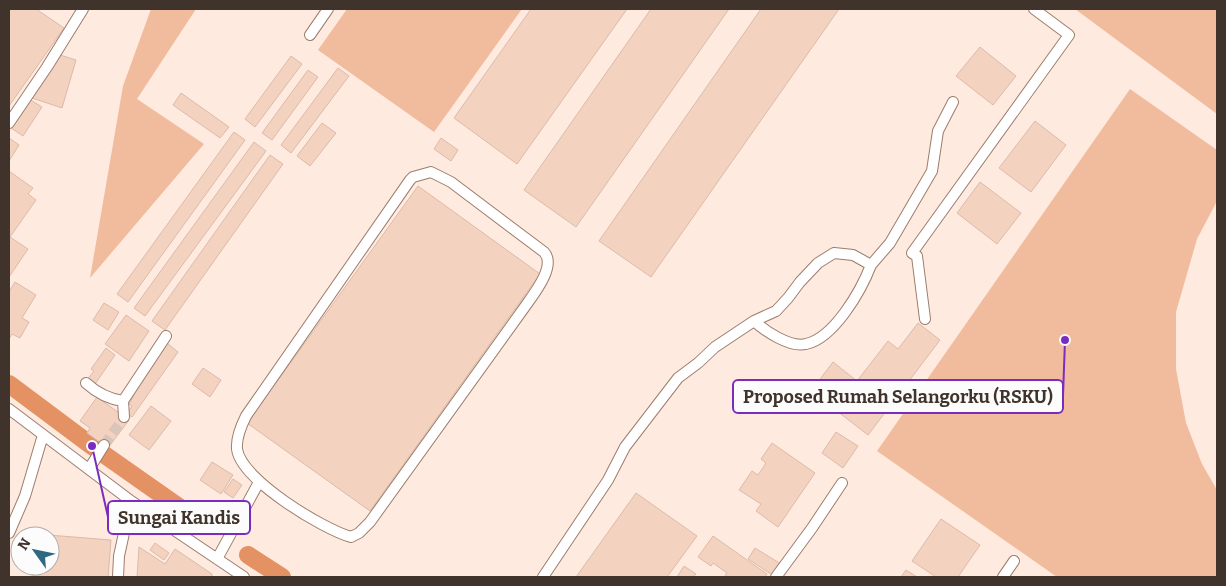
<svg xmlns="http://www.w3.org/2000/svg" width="1226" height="586" font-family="Bitter,serif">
  <rect width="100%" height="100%" fill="#ffeadf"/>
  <!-- green -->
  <path fill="#f1bb9e" d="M151,9h45l-59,90 67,45 -114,134 33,-192z
    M347,9h175l-88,123 -116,-82z
    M1075,9h142v105z
    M1130,89l87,61v51l-20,38 -21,73v57l10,54 16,41 15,26v87h-160l-180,-126z"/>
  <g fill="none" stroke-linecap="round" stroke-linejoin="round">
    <!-- river -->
    <path stroke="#e49163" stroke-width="18" d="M9,384l83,62 114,80
      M248,555l34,22"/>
  </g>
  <!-- building -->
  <path fill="#f4d2c0" stroke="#dcbaa9" d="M9,9h27l28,19 -55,78z
    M531,9h96l-110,155 -63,-46z
    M651,9h78l-153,218 -52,-37z
    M761,9h78l-188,268 -52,-36z
    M980,47l36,29 -23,29 -37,-29z
    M60,55l16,5 -14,48 -30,-10z
    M291,56l11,8 -47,63 -10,-8z
    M338,68l11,8 -58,77 -10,-8z
    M308,70l10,7 -46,63 -10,-7z
    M181,93l48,34 -9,11 -47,-33z
    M29,99l13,8 -19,29 -12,-8z
    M1035,121l31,24 -35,47 -32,-24z
    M322,123l14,10 -26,33 -13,-10z
    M234,132l11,8 -117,162 -11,-8z
    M9,138l10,7 -10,16z
    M441,138l17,12 -7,11 -17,-12z
    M254,142l12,9 -121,165 -11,-8z
    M270,155l13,9 -118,166 -13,-9z
    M9,171l24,17 -5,6 8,6 -26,37 18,12 -19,28z
    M980,182l41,31 -24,31 -40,-31z
    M418,186l122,88 -170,237 -123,-88z
    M15,282l21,13 -14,23 7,4 -9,16 -8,-4 -3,5v-47z
    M104,303l15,9 -11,18 -15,-10z
    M126,315l23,16 -20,30 -24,-17z
    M918,323l22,17 -72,95 -57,-44 22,-29 24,19 31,-40 10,8z
    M167,343l11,9 -46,65 -5,-3 5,-8 -3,-2 5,-9 -3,-2z
    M106,348l9,7 -22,32 -7,-6 8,-10 -3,-2z
    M203,368l18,12 -11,17 -18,-13z
    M97,397l32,23 -21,28 -21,-15 3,-5 -10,-7z
    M151,406l20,15 -22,29 -20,-15z
    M836,432l22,14 -15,22 -21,-15z
    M772,443l43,30 -37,54 -22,-16 5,-7 -22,-14 13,-19 6,4 8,-12 -5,-4z
    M212,462l21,13 -12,19 -21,-14z
    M233,479l9,6 -9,13 -9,-6z
    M636,493l61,43 -30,41h-91z
    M941,519l39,26 -22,32h-22l-24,-16z
    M36,534l75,6 -3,37h-76l1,-11h17v-30h-15z
    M713,536l54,38 -2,3h-41l3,-4 -14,-10 -2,3 -13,-9z
    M155,543l14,10 -5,7 -14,-10z
    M139,547l26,17 10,-15 37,25v3h-75z
    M755,548l26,16 -7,12 -26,-17z
    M684,566l12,8 -3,3h-16z
    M906,570l11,7h-16z"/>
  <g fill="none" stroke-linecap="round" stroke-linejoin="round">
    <!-- minor-tunnel -->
    <path stroke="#d9c5bb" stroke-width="10" stroke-dasharray="10 5" stroke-linecap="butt" d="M104,445l20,-28"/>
    <defs>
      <path id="minor" d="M310,35l18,-26
        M9,123l38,-56 36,-58
        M431,172l20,10 93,70c13,14 -11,43 -20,56l-154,214 -11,11 -8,4c-28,-8 -110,-57 -114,-88 -1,-11 4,-23 9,-33l164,-236 3,-3z
        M925,319l-8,-63 -5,-3 157,-218 -35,-26
        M754,321c11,10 36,27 52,23 28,-6 55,-53 65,-79
        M86,383c11,10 23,16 37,18
        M9,409l122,92 113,76
        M124,417l-1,-16 43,-65
        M89,469l15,-24
        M9,533l16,-37 18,-61
        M217,559l42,-77
        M118,577l1,-21 12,-55
        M543,577l65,-97 17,-33 53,-69 20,-15 17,-16 39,-26 22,-10 12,-13 12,-16 18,-19 16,-10 19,2 18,10 19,-22 42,-72 6,-40 15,-29
        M776,577l36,-49 30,-45
        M1003,577l11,-16"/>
    </defs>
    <!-- minor casing -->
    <use href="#minor" stroke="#9c7d6c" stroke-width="12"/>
    <!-- minor -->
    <use href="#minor" stroke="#fff" stroke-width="10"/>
  </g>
  <!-- callouts -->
  <path fill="none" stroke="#7b2cbf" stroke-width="2" d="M1065 340L1063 396M92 446L108 517"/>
  <g fill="#7b2cbf" stroke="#fcfcfc" stroke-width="2">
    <circle cx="1065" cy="340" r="5"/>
    <circle cx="92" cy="446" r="5"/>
  </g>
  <g fill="#fcfcfc" stroke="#7b2cbf" stroke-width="2">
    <rect x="733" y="380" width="330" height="33" rx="5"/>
    <rect x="108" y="501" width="142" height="33" rx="5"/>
  </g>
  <g font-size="18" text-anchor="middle" font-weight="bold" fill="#40332c">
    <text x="898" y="403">Proposed Rumah Selangorku (RSKU)</text>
    <text x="179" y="524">Sungai Kandis</text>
  </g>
  <!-- border -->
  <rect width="1226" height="586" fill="none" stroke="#40332c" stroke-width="20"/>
  <!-- north arrow -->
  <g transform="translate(35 551) rotate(303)"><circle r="24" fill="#fcfcfc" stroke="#b1aca9"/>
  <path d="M0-4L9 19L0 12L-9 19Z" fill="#2f6881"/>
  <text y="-8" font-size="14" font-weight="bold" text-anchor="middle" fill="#40332c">N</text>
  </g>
</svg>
